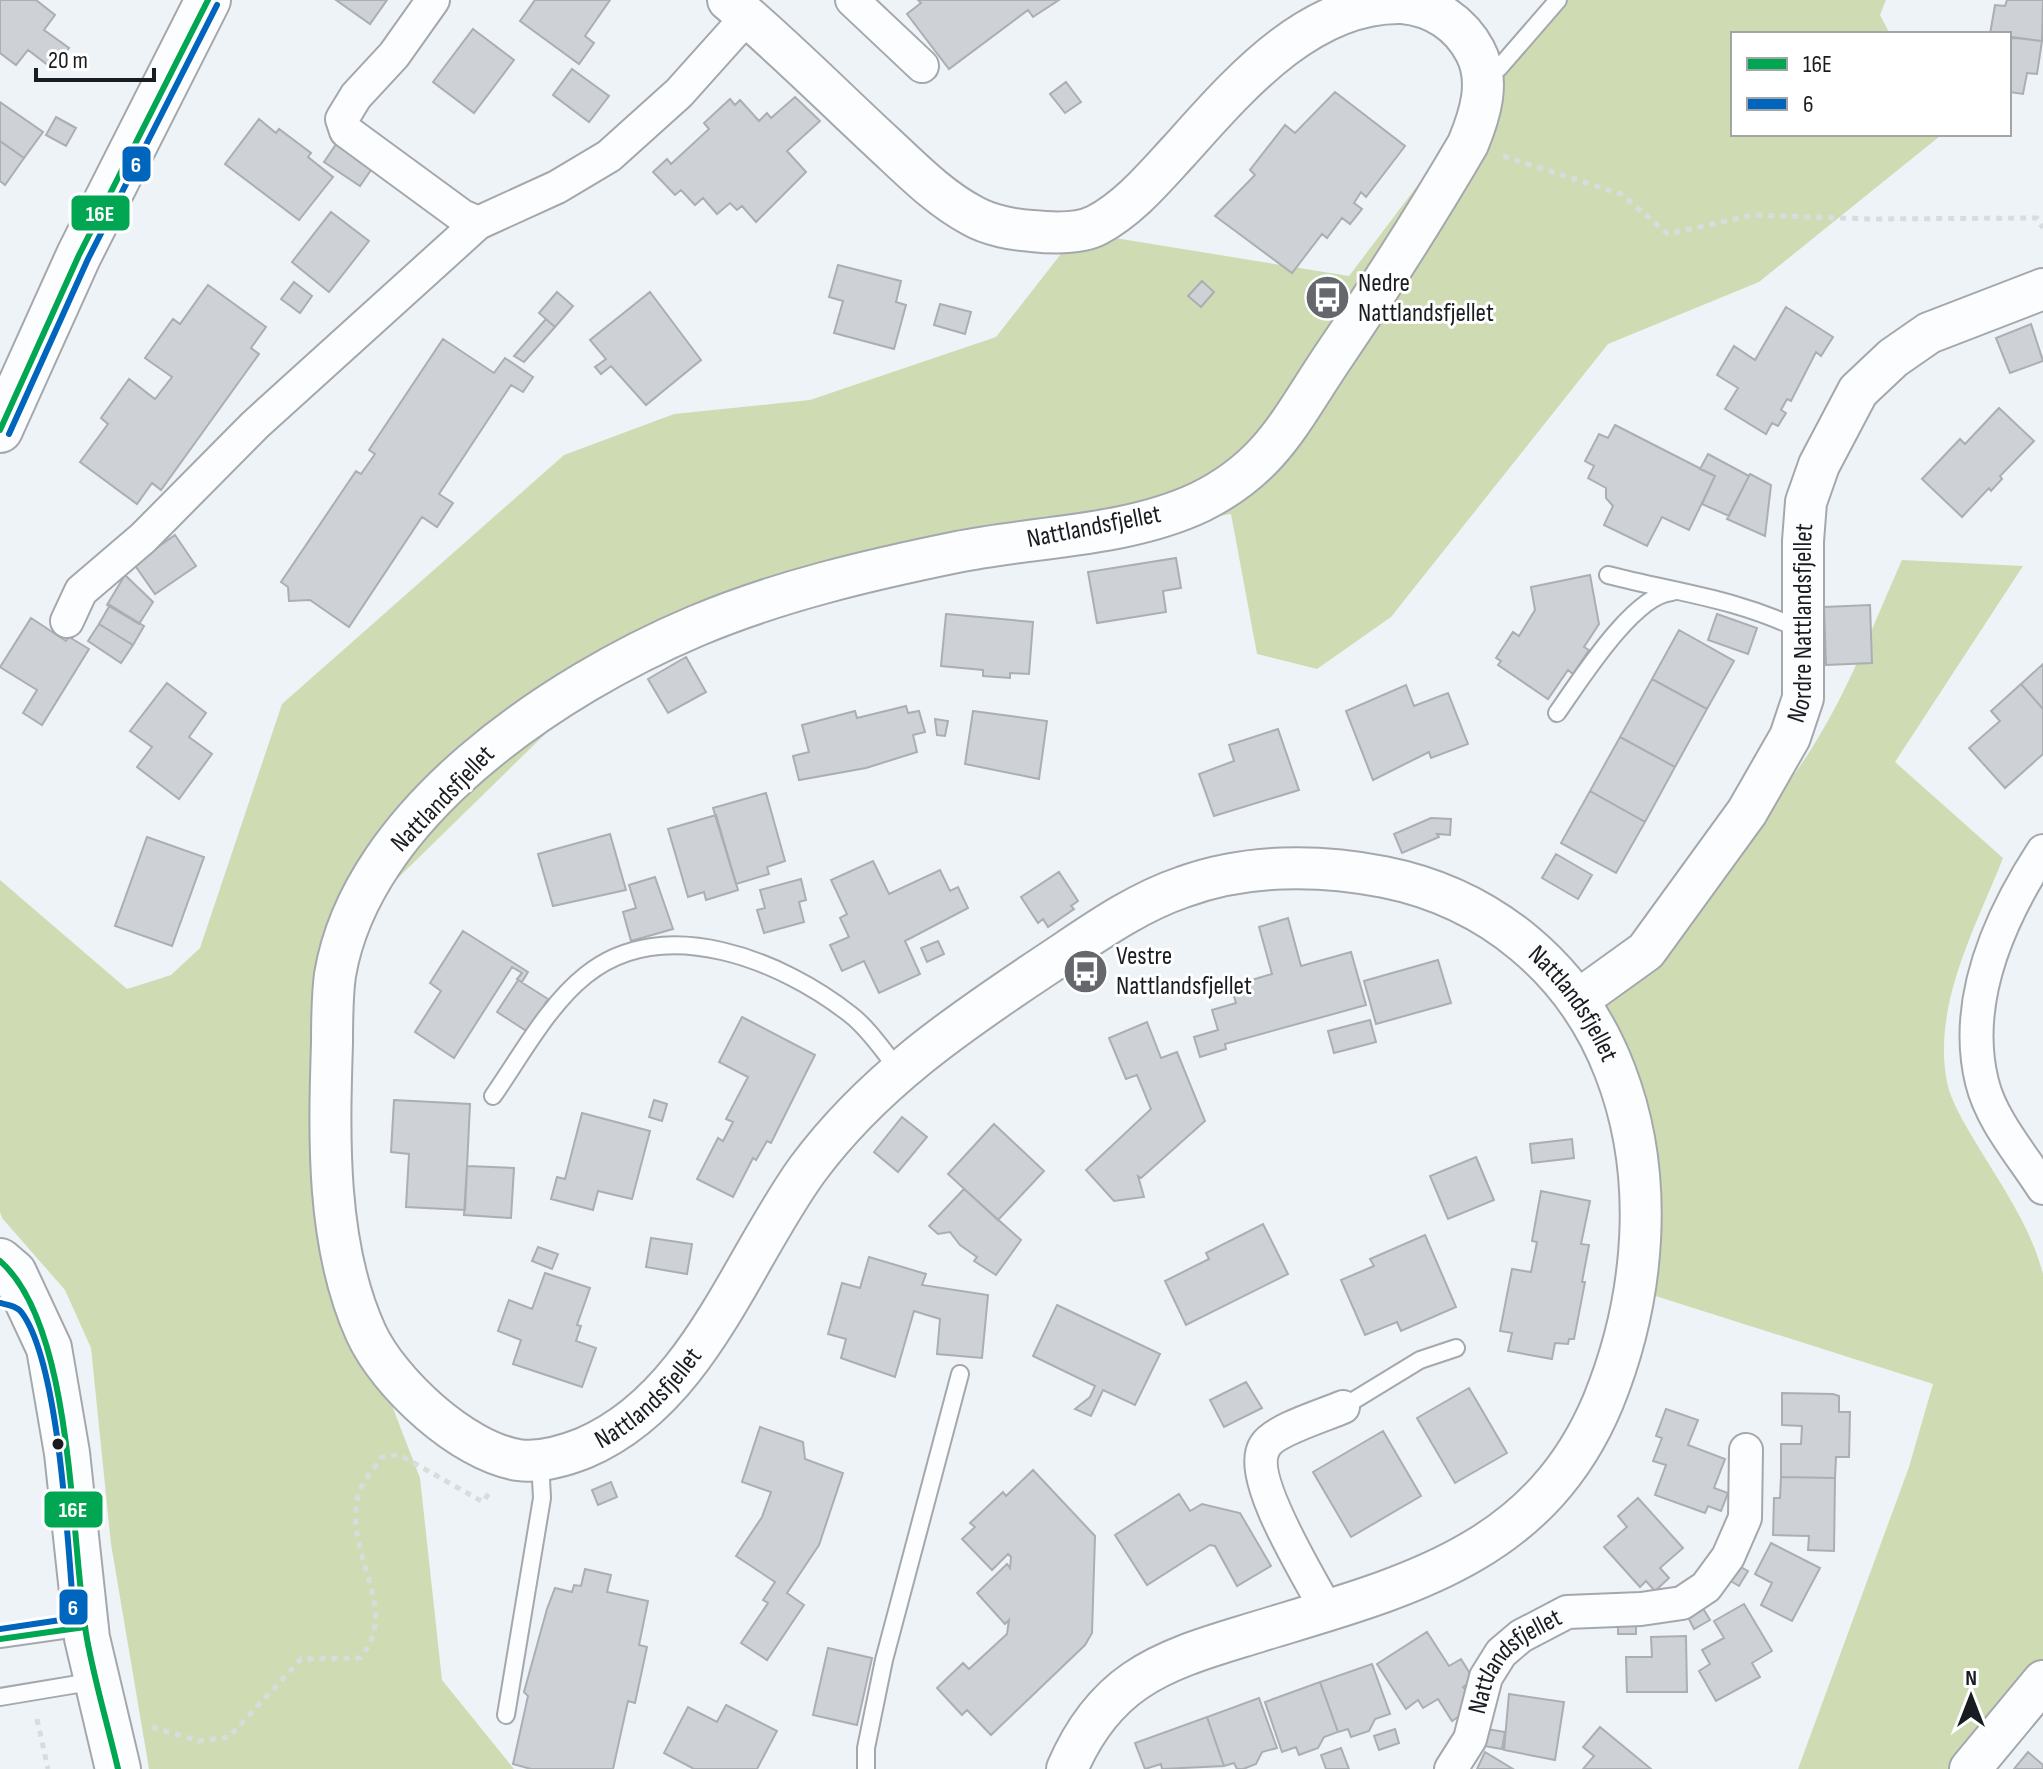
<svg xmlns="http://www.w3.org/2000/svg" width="2043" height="1769" font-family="'Sofia Sans Condensed',sans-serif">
  <rect width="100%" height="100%" fill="#eef3f8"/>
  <!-- green -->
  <path fill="#cfdcb3" d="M1558,0h328l-6,15 10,19h-157v100l207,2 -181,146 -151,62 -217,273 -74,52 -60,-15 -26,-140 -299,52 -304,87 -270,264 -37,305 99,256 22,202 72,89h-365l-38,-225 -20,-196 -26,-58 -63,-72 -2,-6v-332l127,109 44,-14 29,-27 82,-244 282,-249 110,-41 136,-14 186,-63 82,-105 271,44z
    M1902,560l121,6 -128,196 108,96c-27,69 -71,147 -56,224 4,19 16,39 26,56 26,44 57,86 70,136v394l-78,101h-167l111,-302 24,-83 -287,-91 -49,-277c76,-82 151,-171 213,-265 38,-59 63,-126 92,-191z"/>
  <!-- building -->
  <path fill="#ced1d5" stroke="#abaeb2" stroke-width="2" d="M0,0h36l19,15 -11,15 25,18 -16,21 -25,-19 -12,15 -16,-12z
    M336,0h51l-17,24z
    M535,0h75l-25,36 9,7 -15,21 -59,-43z
    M918,0h141l-26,17 -5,-7 -79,59 -42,-55 14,-11z
    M2007,0h36l-1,41 -52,-7 5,-29 10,1z
    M473,29l41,31 -40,53 -41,-31z
    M2015,38l27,3 -5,33 -10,-1 -4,21 -14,-2v-53z
    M572,69l37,27 -20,26 -36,-27z
    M1066,82l15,20 -16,11 -15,-19z
    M1335,92l70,54 -39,51 -5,-5 -7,11 8,6 -12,15 -8,-6 -15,20 -5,-4 -30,39 -77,-57 40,-41 -5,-5 35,-45 10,8z
    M795,97l25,24 -33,30 19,21 -50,50 -14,-16 -5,4 -7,-7 -13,11 -14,-16 -8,7 -14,-15 -6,5 -22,-23 14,-13 4,5 38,-35 -5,-6 26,-24 5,6 5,-5 19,21 8,-8 4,5z
    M0,102l43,30 -19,26 -24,-17z
    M56,117l20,11 -10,18 -20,-11z
    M259,119l17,14 3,-4 32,24 -3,4 25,20 -34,43 -74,-56z
    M339,140l36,24 -15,22 -36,-24z
    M0,141l24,17 -19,27 -5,-4z
    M331,212l38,29 -40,51 -37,-30z
    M838,265l63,16 -5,21 10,3 -12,44 -60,-16 9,-32 -14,-4z
    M1202,281l12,11 -13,15 -13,-11z
    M294,282l18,14 -12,17 -19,-14z
    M208,285l58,42 -15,21 8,6 -98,136 -9,-7 -15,21 -57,-42 28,-38 -7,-6 28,-39 26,20 17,-22 -27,-19 28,-39 7,5z
    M557,292l16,14 -18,21 -16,-14z
    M650,292l51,68 -55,45 -35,-39 -10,8 -6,-7 11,-8 -16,-19z
    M940,304l31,8 -6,22 -31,-9z
    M1786,307l47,30 -12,19 -5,-4 -25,49 -4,-2 -6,11 5,3 -8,13 -6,-3 -6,11 -41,-25 13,-21 -21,-13 17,-29 21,14z
    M546,319l9,8 -31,35 -10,-6z
    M2031,324l12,37 -33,12 -14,-35z
    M443,339l51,34 11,-15 28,19 -10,15 -12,-7 -72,109 14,9 -16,24 -15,-10 -73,110 -39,-27 -21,1 -1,-14 -7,-5 75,-111 5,3 14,-20 -6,-4z
    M1999,408l35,33 -34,35 2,3 -11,12 -2,-3 -27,29 -40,-38 38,-40 5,5z
    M1615,425l100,51 -26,54 -27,-13 -15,29 -43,-21 9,-19 -7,-8v-10l-18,-10 6,-12 -9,-5 14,-27 9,4z
    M1708,454l41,22 -20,40 -27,-12 13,-28 -15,-7z
    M1750,474l21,11 -6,51 -38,-17z
    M175,535l21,31 -41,28 -21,-30z
    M1176,558l5,30 -18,3 3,21 -69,11 -9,-51z
    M125,575l28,27 -14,22 -32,-19z
    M1590,575l9,49 -15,23 5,3 -16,24 -5,-4 -20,29 -50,-34 3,-4 -5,-3 17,-26 6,4 16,-26 -4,-23z
    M110,605l34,21 -11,19 -34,-21z
    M1870,605l2,58 -46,2 -2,-58z
    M946,614l87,8 -4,52 -19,-1v5l-27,-2v-6l-42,-4z
    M1717,614l40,14 -9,26 -40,-14z
    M31,618l35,23 3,-4 20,12 -47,76 -19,-12 14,-23 -37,-23z
    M99,624l34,21 -12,18 -33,-22z
    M1679,630l55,31 -27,48 -55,-30z
    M686,657l20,35 -38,21 -20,-34z
    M2043,664v45l-22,-25z
    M1652,679l55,30 -32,58 -55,-30z
    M167,683l39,30 -17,24 23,17 -33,45 -42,-32 15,-20 -22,-16z
    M2021,684l22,25v45l-38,34 -36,-40 31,-27 -9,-10z
    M1406,685l8,21 34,-13 20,51 -37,14 -2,-6 -56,28 -27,-69z
    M906,706l2,7 11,-2 6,21 -12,3 4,17 -51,16 -67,12 -6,-24 16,-4 -7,-27 53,-14 2,7z
    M973,711l74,10 -8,58 -74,-15z
    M935,719l13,2 -3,15 -8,-1z
    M1278,729l21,61 -85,26 -15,-42 35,-13 -5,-16z
    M1620,737l55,30 -30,55 -55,-31z
    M1590,791l55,31 -29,51 -55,-30z
    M766,793l19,68 -18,6 2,7 -33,10 -23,-76z
    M716,815l22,75 -32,10 -2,-8 -16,5 -20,-68z
    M1431,818l20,1 -1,16 -13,-1 2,3 -37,16 -8,-19z
    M610,834l16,56 -73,16 -15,-52z
    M147,837l57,20 -32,89 -57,-20z
    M1556,854l36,21 -14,24 -36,-21z
    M873,861l16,33 51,-24 10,21 8,-4 10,21 -63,33 15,33 -41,19 -15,-32 -22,10 -12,-26 19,-8 -9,-19 7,-4 -16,-34z
    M1059,872l19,29 -7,5 3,3 -26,18 -5,-8 -5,4 -17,-26z
    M655,877l18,52 -42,12 -8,-29 13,-4 -7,-23z
    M801,879l5,21 -7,2 5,20 -40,11 -7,-23 8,-2 -5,-18z
    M1288,918l13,48 50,-14 15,53 -141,39 1,5 -26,8 -6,-20 24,-7 -6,-20 24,-7 -5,-17 41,-12 -13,-47z
    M463,931l65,41 -6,10 -5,-3 5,-6 -10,-6 -58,91 -39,-26 26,-41 -11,-8z
    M938,941l6,13 -17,8 -6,-14z
    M1438,960l13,43 -75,21 -12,-43z
    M518,980l30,19 -20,33 -31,-20z
    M742,1017l73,38 -44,88 -4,-2 -11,19 -3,-2 -20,39 -36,-18 21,-41 5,3 10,-19 -7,-3 22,-42 -29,-15z
    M1370,1020l6,22 -42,11 -6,-22z
    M1147,1022l14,36 16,-6 28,69 -64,57 -3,-2 6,21 -30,4 -28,-31 65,-61 -14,-34 -11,4 -17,-41z
    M394,1100l76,4 -5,106 -59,-3 3,-53 -18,-2z
    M654,1100l13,4 -5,17 -13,-4z
    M582,1113l68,18 -18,68 -34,-8 -5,19 -42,-11 6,-22 8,2z
    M902,1117l25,20 -29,35 -24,-20z
    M994,1124l50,47 -46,49 -50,-46z
    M1572,1139l2,19 -42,5 -2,-19z
    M1476,1157l18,43 -46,19 -18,-43z
    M467,1166l47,2 -3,50 -47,-3z
    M964,1189l57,51 -25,35 -22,-14 3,-4 -17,-12 -10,-13 -12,2 -9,-8z
    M1541,1191l49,10 -9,43 8,1 -7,37h3l-11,57h-5l-1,5 -13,-1 -3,16 -44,-8 4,-18 -12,-2 12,-62 19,3 6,-30 -5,-1z
    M1263,1224l25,50 -102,51 -21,-44 44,-22 -3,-6z
    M1425,1235l31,72 -55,24 -4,-9 -32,13 -24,-55 33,-14 -4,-7z
    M651,1238l41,6 -5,30 -41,-7z
    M538,1247l20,7 -6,15 -20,-8z
    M869,1257l57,17 -4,11 66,10 -6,63 -45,-4 3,-35 -26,-8 -19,66 -54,-19 5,-19 -18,-5 14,-51 18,5z
    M545,1273l45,15 -13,37 4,1 -5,15 20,7 -14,39 -69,-23 8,-24 -23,-9 11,-31 23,9z
    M1057,1305l103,49 -25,51 -32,-15 -12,26 -16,-7 15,-12 5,-11 -62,-30z
    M1246,1382l16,26 -38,19 -14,-27z
    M1469,1388l38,65 -52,30 -38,-65z
    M1782,1393l51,1 6,2v16h11l-1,45h-13l-1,21 -54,-1v-33h20l1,-18 -20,-1z
    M1666,1409l32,11 -10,25 37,14 -11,29 14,5 -7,18 -13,-5 -3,7 -50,-18 11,-30 -13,-4 9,-23 -6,-2z
    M760,1427l43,15 2,17 38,14 -24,72 -32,48 17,12 -37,55 -26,-17 27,-40 -5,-3 12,-18 -39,-26 26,-39 9,-25 -29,-10z
    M1383,1431l38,65 -70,41 -38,-65z
    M1033,1470l62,66 -3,97 -7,12 -94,90 -24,-25 -5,5 -25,-27 26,-25 6,6 38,-35 2,-14 -4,4 -28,-31 30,-29 3,4 1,-11 -3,-3 -16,16 -30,-31 13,-12 -5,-4 33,-31 3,4z
    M1781,1477l54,1 -1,73 -26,-1 1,-14 -36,-1 1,-37h6z
    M611,1482l6,15 -19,8 -6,-15z
    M1179,1494l11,17 12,-7 38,9 31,53 -34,20 -22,-40 -5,-1 -63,40 -32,-50z
    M1638,1498l45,50 -23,20 9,10 -14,13 -9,-10 -6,6 -36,-40 23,-20 -9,-11z
    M1771,1543l49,25 -28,53 -31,-16 11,-22 -17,-9z
    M1732,1562l16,9 -9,15 -15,-9z
    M585,1569l26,6 -4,17 41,9 -9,44 8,2 -12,56 -7,-2 -15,68h-82l-18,-5 15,-68 -4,-4 23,-83 8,-21 17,4 2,-7 7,1z
    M1744,1604l28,47 -20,12 8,14 -44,24 -17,-30 11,-7 -8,-14 22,-12 -10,-17z
    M1701,1605l9,15 -16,9 -8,-16z
    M1618,1616h18v18h-18z
    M1427,1632l22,34 12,-7 13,21 -11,7 5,6 -4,20 -12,8 -14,-22 -15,9 -5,-8 -12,9 -29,-45z
    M1686,1636l1,56h-60l-1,-35h26l-1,-20z
    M828,1648l44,10 -15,67 -44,-10z
    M1372,1664l18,50 -15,5 -6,12 -18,6 -3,-8 -10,3 -18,-50z
    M1320,1682l18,50 -14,5 -6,11 -19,7 -3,-8 -14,5 -17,-50z
    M1509,1694l55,8 -9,58 -51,-10z
    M1259,1698l18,50 -15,4 -6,12 -13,5h-6l-3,-6 -10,3 -17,-49z
    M726,1705l51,26 -20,38h-63l-30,-16 24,-46 29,15z
    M1207,1717l17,49 -62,3 -1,-5 -16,5 -10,-26z
    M1600,1727l51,42h-68l11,-13 -11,-9z
    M1395,1729l4,14 -20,7 -5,-14z
    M1487,1729l18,3 -3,17 -18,-3z
    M1341,1748l8,21h-23l-5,-14z
    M1485,1752l28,17h-36z
    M2028,1752l15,13v4h-29z"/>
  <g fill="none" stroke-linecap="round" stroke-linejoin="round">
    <defs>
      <path id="service" d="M1484,74l15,-6 59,-68
        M1608,575c70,18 127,23 193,55
        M1557,713c22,-31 76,-118 115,-121
        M493,1096c28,-40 55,-91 93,-121 78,-63 197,-14 265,40 18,14 33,37 48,55
        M1343,1407l77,-47 36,-12
        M0,1639l84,-12
        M0,1697l96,-16
        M506,1715l36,-217 -2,-38
        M866,1769v-21l18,-88 76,-286"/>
      <g id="minor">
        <path d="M433,0l-39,55 -38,41 -14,23 4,12 116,85 16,7"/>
        <path d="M852,0l70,66"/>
        <path d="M67,621l14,-30 62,-53 112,-113 223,-202 79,-36 52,-31 70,-63 69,-77"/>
        <path d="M2043,851c-43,66 -81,150 -61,231 9,38 40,73 61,106"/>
        <path d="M1327,1611c-16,-32 -82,-134 -62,-165 9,-16 60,-31 78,-39"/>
        <path id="s1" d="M1451,1769l19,-30 16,-62 15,-24 20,-17 46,-24 74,-3 41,-6 24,-16 22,-30 17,-39 1,-68"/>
      </g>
      <g id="tertiary">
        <path id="s2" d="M728,0c54,45 104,96 156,144 28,26 55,54 89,72 16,9 40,14 59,15 19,2 48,3 65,-6 32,-17 57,-47 81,-73 57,-63 130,-152 225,-149 31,3 57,20 72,48 16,30 5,64 -7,93 -42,72 -87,142 -133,210 -43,63 -62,112 -135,148 -74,35 -165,34 -243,50 -88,18 -178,39 -261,74 -140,59 -334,187 -361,349 -3,22 -3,46 -3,68 -3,94 -6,202 34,290 23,50 96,118 152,127 22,3 46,-4 66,-12 113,-48 156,-185 223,-278 64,-87 150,-146 239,-205 44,-29 87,-61 137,-78 63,-23 135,-23 201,-10 106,21 192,92 231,194 41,106 30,228 -12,331 -64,153 -198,185 -343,229 -41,13 -89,25 -125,50 -32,22 -53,53 -68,88"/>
        <path id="s3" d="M1578,1000l68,-49 101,-139 43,-75 13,-39v-157l3,-39 13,-37 39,-74 35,-33 36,-25 114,-44"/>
        <path d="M1970,1769l73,-88"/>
      </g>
      <path id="secondary" d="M0,1261l14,12 35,75 18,105 20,185 31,131"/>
      <path id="primary" d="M0,430l79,-175 129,-255"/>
    </defs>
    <!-- service casing -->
    <use href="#service" stroke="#a4a8ac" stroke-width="20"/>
    <!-- minor casing -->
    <use href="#minor" stroke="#a4a8ac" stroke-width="36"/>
    <!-- tertiary casing -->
    <use href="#tertiary" stroke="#a4a8ac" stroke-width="44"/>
    <!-- secondary casing -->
    <use href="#secondary" stroke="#a4a8ac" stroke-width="48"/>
    <!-- primary casing -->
    <use href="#primary" stroke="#a4a8ac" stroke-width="48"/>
    <!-- path -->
    <path stroke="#dadbdd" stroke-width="5" stroke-dasharray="6 6" stroke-linecap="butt" d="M1503,156l118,38 47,40 85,-19 118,4 166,-1 6,10
      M37,1719l11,50
      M152,1727l47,14 30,-4 72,-78 59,-1c43,-50 -19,-105 -1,-165 4,-13 16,-25 23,-36l18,-2 83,47 6,-9"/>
    <!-- service -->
    <use href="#service" stroke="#fcfdfe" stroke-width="16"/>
    <!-- minor -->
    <use href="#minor" stroke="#fcfdfe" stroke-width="32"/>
    <!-- tertiary -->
    <use href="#tertiary" stroke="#fcfdfe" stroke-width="40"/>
    <!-- secondary -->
    <use href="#secondary" stroke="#fcfdfe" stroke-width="44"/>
    <!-- primary -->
    <use href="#primary" stroke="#fcfdfe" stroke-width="44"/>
    <defs>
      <path id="bus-1" d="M0,430l79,-175 129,-255
        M0,1261c75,65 70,282 87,378 8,44 21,87 31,130
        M0,1639l85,-12"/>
      <path id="bus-2" d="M9,434l79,-175 129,-254
        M0,1303c8,2 17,3 22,10 38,52 46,236 52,305l-74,11"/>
    </defs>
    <!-- bus-1 casing -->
    <use href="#bus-1" stroke="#fff" stroke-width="12"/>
    <!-- bus-2 casing -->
    <use href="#bus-2" stroke="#fff" stroke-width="12"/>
    <!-- bus-1 -->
    <use href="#bus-1" stroke="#00a651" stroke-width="6"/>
    <!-- bus-2 -->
    <use href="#bus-2" stroke="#0065bd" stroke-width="6"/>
  </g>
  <!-- icons -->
  <defs>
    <symbol id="bus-disc" viewBox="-11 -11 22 22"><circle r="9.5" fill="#64676c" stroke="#fff"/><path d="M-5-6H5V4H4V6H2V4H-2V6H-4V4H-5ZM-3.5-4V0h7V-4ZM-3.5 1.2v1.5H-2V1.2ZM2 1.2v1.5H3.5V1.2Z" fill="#fff"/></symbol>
  </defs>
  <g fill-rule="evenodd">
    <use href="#bus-disc" x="1302" y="272" width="51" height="51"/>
    <use href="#bus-disc" x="1060" y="946" width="51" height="51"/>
  </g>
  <!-- markers -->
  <circle fill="#191c20" stroke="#fff" stroke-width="3" cx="58" cy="1444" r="7"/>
  <g text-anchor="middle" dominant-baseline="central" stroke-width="6" stroke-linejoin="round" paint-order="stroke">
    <!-- poi labels -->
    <g font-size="26" fill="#191c20" stroke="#fff" text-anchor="start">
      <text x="1358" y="283">Nedre<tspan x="1358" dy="30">Nattlandsfjellet</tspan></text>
      <text x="1116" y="956">Vestre<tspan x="1116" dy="30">Nattlandsfjellet</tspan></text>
    </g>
    <!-- street labels -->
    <g font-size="26" fill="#191c20" stroke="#fff">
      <text transform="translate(1094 527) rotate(-11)">Nattlandsfjellet</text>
      <text stroke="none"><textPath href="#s3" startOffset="458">Nordre Nattlandsfjellet</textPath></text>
      <text transform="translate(443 799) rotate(-46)">Nattlandsfjellet</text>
      <text stroke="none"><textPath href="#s2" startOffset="4434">Nattlandsfjellet</textPath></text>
      <text stroke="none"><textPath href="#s2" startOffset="3240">Nattlandsfjellet</textPath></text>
      <text stroke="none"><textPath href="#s1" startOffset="130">Nattlandsfjellet</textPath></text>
    </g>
  </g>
  <g stroke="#fff" stroke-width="3">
    <rect x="121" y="145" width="31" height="38" rx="8" fill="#0065bd"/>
    <rect x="70" y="194" width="61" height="38" rx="8" fill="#00a651"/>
    <rect x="43" y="1490" width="61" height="39" rx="8" fill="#00a651"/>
    <rect x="58" y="1588" width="31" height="38" rx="8" fill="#0065bd"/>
  </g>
  <g font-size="22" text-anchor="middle" font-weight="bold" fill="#fff">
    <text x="136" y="172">6</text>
    <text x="100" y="221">16E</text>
    <text x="73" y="1517">16E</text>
    <text x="73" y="1615">6</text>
  </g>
  <!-- legend -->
  <rect x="1731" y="32" width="280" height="104" fill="#ffffff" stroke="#a3a4a6" stroke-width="2"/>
  <rect x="1747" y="58" width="40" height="12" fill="#00a651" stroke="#a3a4a6" stroke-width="2"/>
  <text x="1803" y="72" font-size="24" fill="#191c20">16E</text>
  <rect x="1747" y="98" width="40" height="12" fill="#0065bd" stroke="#a3a4a6" stroke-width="2"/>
  <text x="1803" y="112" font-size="24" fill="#191c20">6</text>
  <!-- north arrow -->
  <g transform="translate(1971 1697)" stroke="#ffffff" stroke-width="6" paint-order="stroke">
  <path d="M0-6L14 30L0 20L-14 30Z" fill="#191c20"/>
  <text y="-12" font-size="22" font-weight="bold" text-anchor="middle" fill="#191c20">N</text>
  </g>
  <!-- scale -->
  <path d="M36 68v12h118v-12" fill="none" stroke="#191c20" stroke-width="4"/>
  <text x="48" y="68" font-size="24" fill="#191c20" stroke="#ffffff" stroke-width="6" paint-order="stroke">20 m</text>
</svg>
